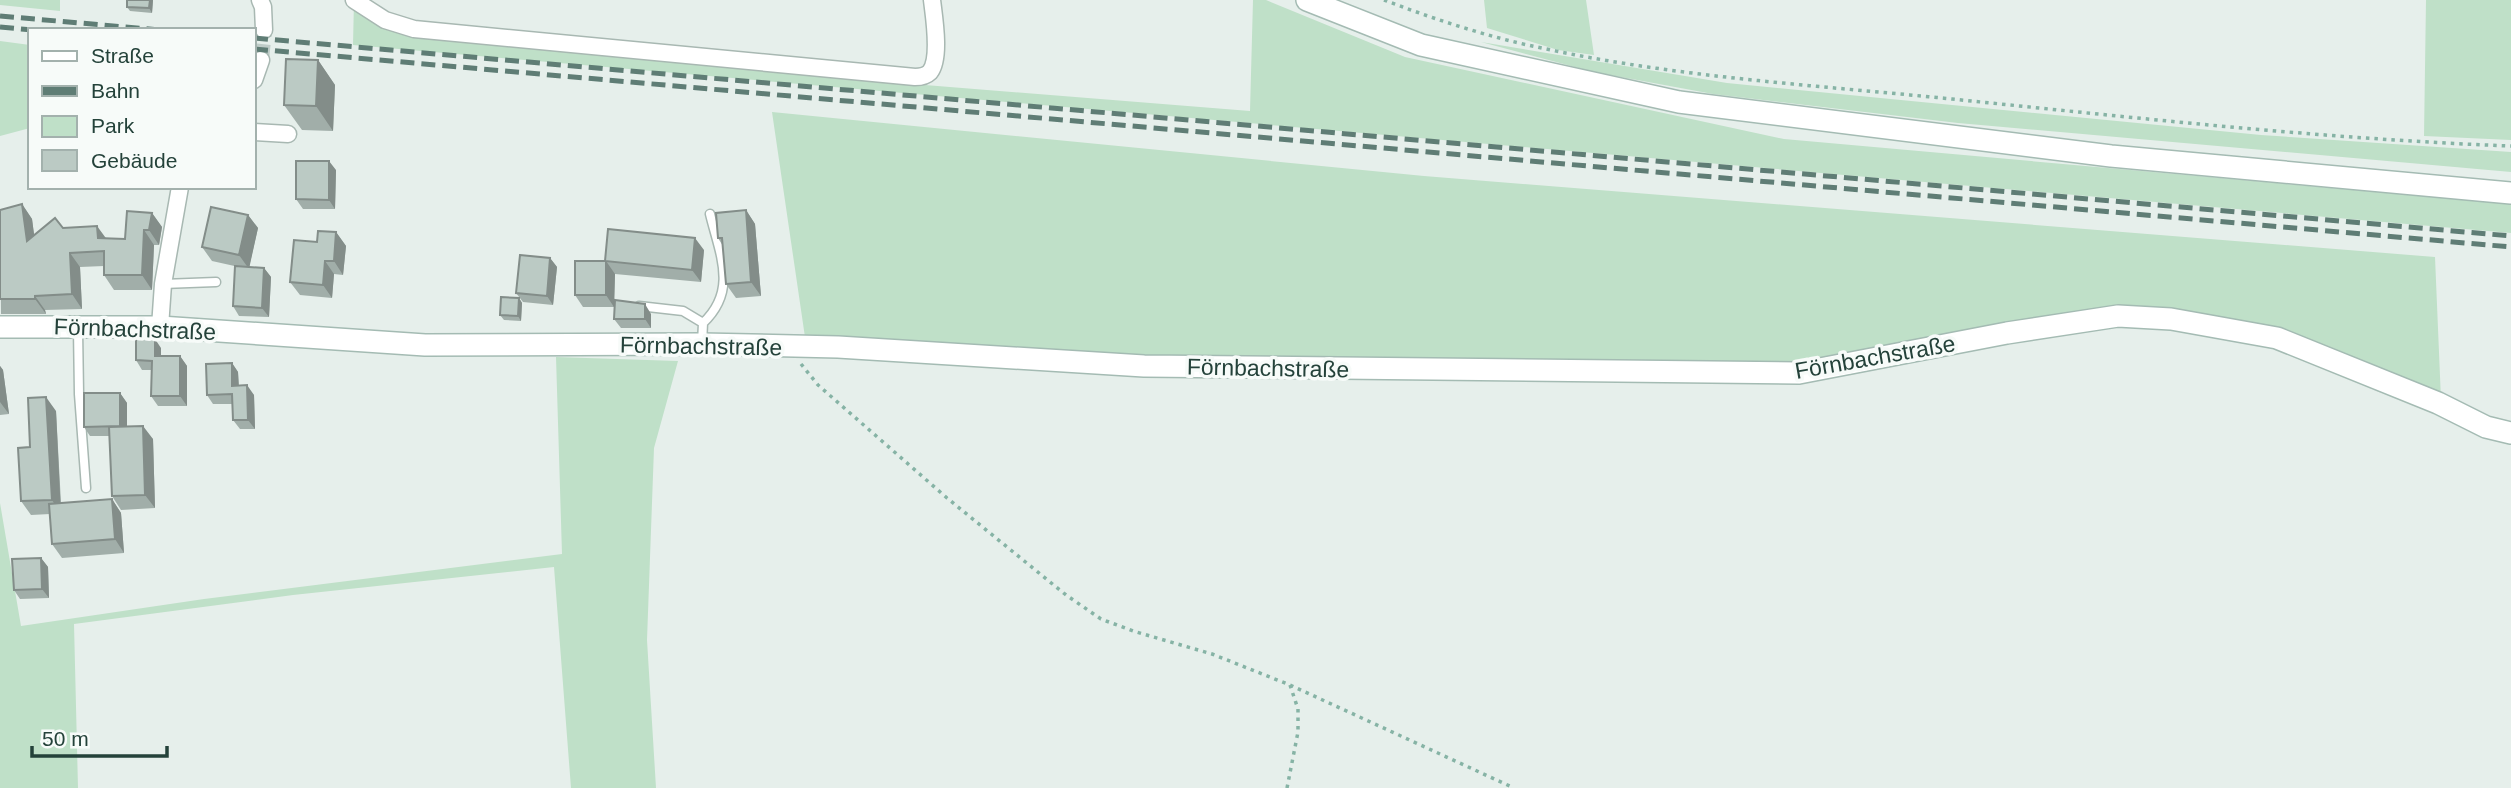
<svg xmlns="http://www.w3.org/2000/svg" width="2511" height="788" font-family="Arial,sans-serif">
  <rect width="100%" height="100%" fill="#e6efeb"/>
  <!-- green -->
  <path fill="#bfe0c8" d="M0,0h60v11l-60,-6z
    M354,0l60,29 511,56 325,26 3,-111h13l139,57 379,82 727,65v29l-2158,-188z
    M1484,0h102l8,55 -36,-5 -71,-22z
    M2426,0h85v140l-87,-4z
    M0,41l30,4v83l-30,8z
    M1481,42l246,41 534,52 250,17v20l-553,-49 -245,-29 -119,-22z
    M772,112l652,64 1011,81 6,143 -173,-71 -111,-15 -344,53 -405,-1 -602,-22z
    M556,357l122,4 -24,87 -7,192 9,148h-85l-17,-221 -261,28 -219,29 4,164h-78v-285l21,123 183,-27 358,-45z"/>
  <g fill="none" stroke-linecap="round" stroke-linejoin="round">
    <!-- street-tunnel -->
    <path stroke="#bfccc8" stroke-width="16" stroke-dasharray="16 8" stroke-linecap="butt" d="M261,60l3,-30"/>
    <defs>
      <path id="lane" d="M163,284l53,-2
        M639,306l44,5 20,12 -1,21
        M703,323c35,-33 17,-68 7,-109
        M78,329l1,65 7,94"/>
      <path id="street" d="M260,0l3,7 1,23
        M354,0l31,20 29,9 501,48c6,0 11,-1 15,-5 11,-14 4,-55 2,-72
        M254,80l7,-20
        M254,132l34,2
        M160,327l3,-43 17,-97"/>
      <path id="secondary" d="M1307,0l114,45 258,57 432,54 400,37
        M0,327h160l265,18 277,-1 136,3 306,19 655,7 208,-40 111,-17 53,3 106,19 161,65 48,24 25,6"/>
    </defs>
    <!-- lane casing -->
    <use href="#lane" stroke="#a8b8b2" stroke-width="11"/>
    <!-- street casing -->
    <use href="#street" stroke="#a8b8b2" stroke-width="19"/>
    <!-- secondary casing -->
    <use href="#secondary" stroke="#a4bbb3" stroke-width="24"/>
    <!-- path -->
    <path stroke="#86b3a5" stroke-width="3.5" stroke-dasharray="3.5 5" stroke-linecap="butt" d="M1384,0c47,18 104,37 153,47 136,30 276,38 415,52 186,19 372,40 559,47
      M801,364l17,21 129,113 119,97 35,24 32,12 79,23 78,31 224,103
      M1287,788l11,-56v-23l-8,-24"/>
    <!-- lane -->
    <use href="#lane" stroke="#fff" stroke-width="8"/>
    <!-- street -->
    <use href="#street" stroke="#fff" stroke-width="16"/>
    <!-- secondary -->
    <use href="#secondary" stroke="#fff" stroke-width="21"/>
    <!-- rail -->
    <path stroke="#5f7d75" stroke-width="5" stroke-dasharray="14 7" stroke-linecap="butt" d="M0,16l160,14
      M0,27l33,3
      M254,38l2257,198
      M254,49l2257,198"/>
  </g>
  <!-- wall -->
  <path fill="#a1aea9" d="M153,0l-1,13 -22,-2 -3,-4z
    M318,60l17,25 -2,46 -31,-1 -18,-25z
    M336,170l-1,39h-32l-7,-10z
    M22,204l10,15 2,16 29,-7 43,10 19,1 27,-26 10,14 -3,18h-5l-2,45h-38l-10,-15v-9l-24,1 2,42 -37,1 1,4h-45l-1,-104z
    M746,210l9,14 6,72 -25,2 -10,-14 -3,-38 -5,-8z
    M248,215l10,13 -9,39 15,1 7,9 -2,40 -30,-1 -6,-10 6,-39 -27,-6 -10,-14z
    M336,232l10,14 -3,29 -9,-1 -2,24 -32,-3 -10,-13 27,-40z
    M704,250l-3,32 -86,-8 -1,33h-31l-8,-12 30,-34z
    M550,258l7,9 -4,38 -30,-3 -7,-9z
    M519,298l3,5 -1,18 -17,-1 -4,-5z
    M651,314v14h-30l-7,-9z
    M161,348v8h19l7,10v40h-29l-7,-10 1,-26h-10l-6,-10z
    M232,363l6,9 1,13 15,10 1,34h-15l-7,-9v-16h-20l-6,-9z
    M0,366l3,4 6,44 -9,1z
    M120,393l7,10v23l26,13 2,69 -34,2 -9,-14 -2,-60h-20l-6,-9z
    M56,411l5,92 51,-4 9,14 3,40 -62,5 -10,-14 -2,-30 -19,1 -10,-14 9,-54z
    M41,558l7,9 1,31 -29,1 -6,-9z"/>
  <!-- shaded-wall -->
  <path fill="#838d89" d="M150,0h3l-1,13 -3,-5z
    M318,60l17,25 -2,46 -17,-25z
    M329,161l7,9 -1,39 -6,-9z
    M22,204l10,15 5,37 -10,-15z
    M746,210l9,14 6,72 -10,-14z
    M152,213l10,14 -3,18 -10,-15z
    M248,215l10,13 -9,41 -10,-14z
    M97,226l11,15 -10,-3z
    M144,230l10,15 -2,45 -10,-15z
    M336,232l10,14 -3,29 -9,-14z
    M695,238l9,12 -3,32 -9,-12z
    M70,253l10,14 2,42 -10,-15z
    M550,258l7,9 -4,38 -6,-9z
    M325,261l9,13 -2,24 -9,-13z
    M606,261l9,13 -1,33 -8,-12z
    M264,268l7,9 -2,40 -7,-9z
    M35,296l10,14 1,4 -11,-15z
    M519,298l3,5 -1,18 -3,-5z
    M645,304l6,10v14l-6,-9z
    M155,339l6,9v18l-6,-10z
    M180,356l7,10v40l-7,-10z
    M232,363l6,9 1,23 -7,-9z
    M0,366l3,4 6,44 -9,-12z
    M247,385l7,10 1,34 -7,-9z
    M120,393l7,10v33l-7,-9z
    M46,397l10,14 5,103 -9,-14z
    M143,426l10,13 2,69 -10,-13z
    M112,499l9,14 3,40 -9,-14z
    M41,558l7,9 1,31 -7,-9z"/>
  <!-- building -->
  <path fill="#bbcac4" stroke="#838d89" stroke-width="2" d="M127,0h23l-1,8 -22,-1z
    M286,59l32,1 -2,46 -32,-1z
    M296,161h33v39l-33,-1z
    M22,204l5,37 28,-23 8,10 34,-2 1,12 27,1 2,-28 25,2 -3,17h-5l-2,45h-38v-24l-34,2 2,41 -37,2v3h-35v-89z
    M211,207l37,8 -9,40 -37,-8z
    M746,210l5,72 -25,2 -4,-46h-4l-2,-25z
    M608,229l87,9 -3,32 -86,-9v34h-31v-34h30z
    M318,231l18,1 -2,29h-9l-2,24 -33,-3 4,-42 23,2z
    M520,255l30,3 -3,38 -31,-3z
    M235,266l29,2 -2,40 -29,-2z
    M501,297l18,1 -1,18 -18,-1z
    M615,300l30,4v15h-31z
    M136,338l19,1v17h25v40h-29l1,-35 -16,-1z
    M232,363v23l15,-1 1,35h-15l-1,-26 -25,1 -1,-31z
    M84,393h36v33l-36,1z
    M46,397l6,103 -31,1 -3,-53 12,-1 -2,-49z
    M143,426l2,69 -33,1 -3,-69z
    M112,499l3,40 -63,5 -3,-40z
    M41,558l1,31 -28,1 -2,-31z"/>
  <g text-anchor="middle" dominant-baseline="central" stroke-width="7" stroke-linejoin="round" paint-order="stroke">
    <!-- street labels -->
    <g font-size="23" fill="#24423a" stroke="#f7fbf9">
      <text transform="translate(135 329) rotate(2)">Förnbachstraße</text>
      <text transform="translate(701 346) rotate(1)">Förnbachstraße</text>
      <text transform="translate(1875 357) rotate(-10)">Förnbachstraße</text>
      <text transform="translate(1268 368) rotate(1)">Förnbachstraße</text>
    </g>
  </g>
  <!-- legend -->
  <rect x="28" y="28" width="228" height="161" fill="#f7fbf9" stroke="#a3b1ad" stroke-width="2"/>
  <rect x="42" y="51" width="35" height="10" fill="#ffffff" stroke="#a3b1ad" stroke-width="2"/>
  <text x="91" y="63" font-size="21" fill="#24423a">Straße</text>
  <rect x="42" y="86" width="35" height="10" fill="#5f7d75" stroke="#a3b1ad" stroke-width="2"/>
  <text x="91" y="98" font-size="21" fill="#24423a">Bahn</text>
  <rect x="42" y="116" width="35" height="21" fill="#bfe0c8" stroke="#a3b1ad" stroke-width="2"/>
  <text x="91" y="133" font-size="21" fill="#24423a">Park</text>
  <rect x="42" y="150" width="35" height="21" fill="#bbcac4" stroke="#a3b1ad" stroke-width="2"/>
  <text x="91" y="168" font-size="21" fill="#24423a">Gebäude</text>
  <!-- scale -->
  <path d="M32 746v10h135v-10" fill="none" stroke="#24423a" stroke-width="3.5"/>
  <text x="42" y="746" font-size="21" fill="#24423a" stroke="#f7fbf9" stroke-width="5" paint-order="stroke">50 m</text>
</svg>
